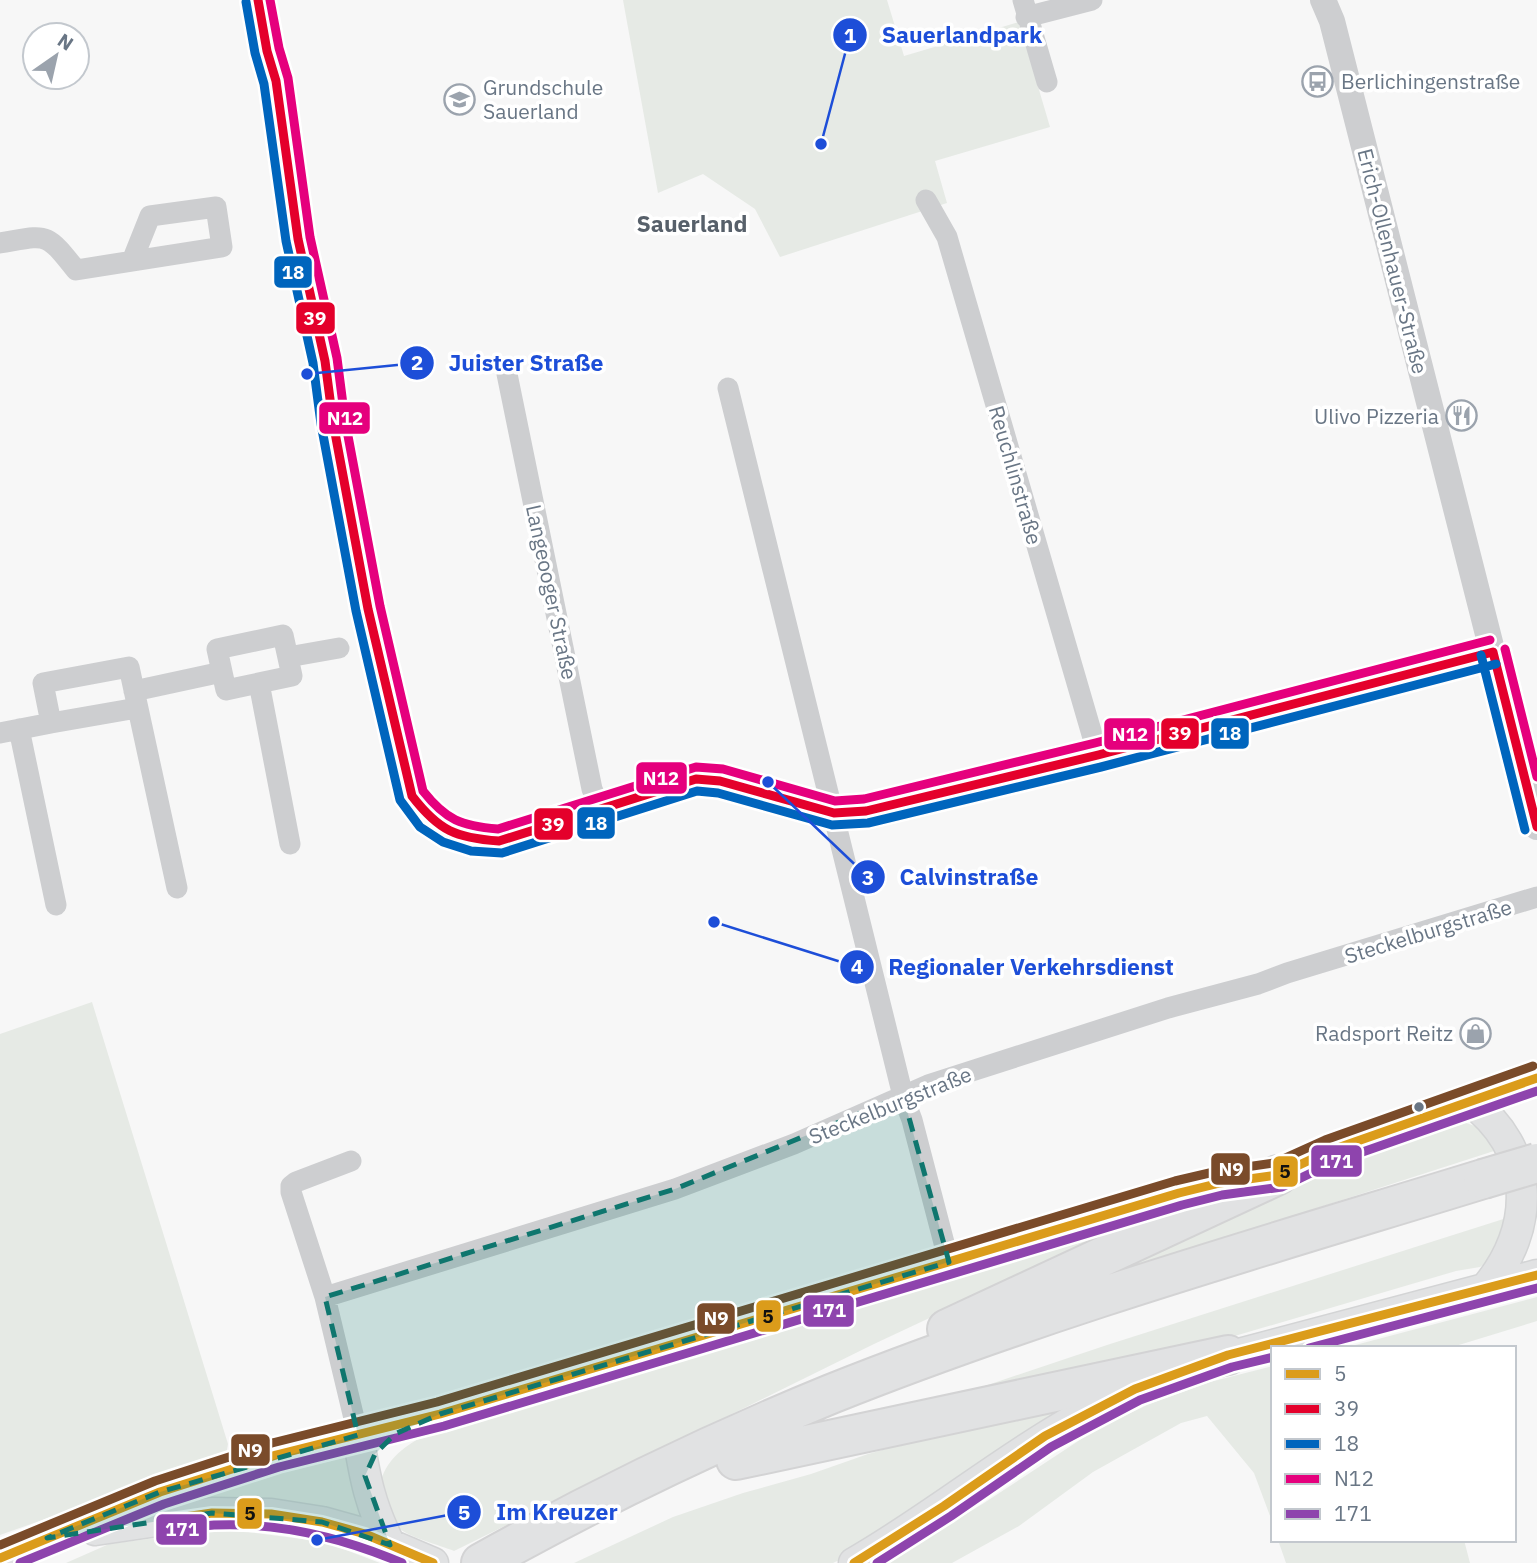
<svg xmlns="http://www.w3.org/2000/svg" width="1537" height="1563" font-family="'IBM Plex Sans',sans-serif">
  <rect width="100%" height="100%" fill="#f7f7f7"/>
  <!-- green -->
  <path fill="#e6eae5" d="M623,0h264l17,56 115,-34 31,105 -115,34 12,42 -167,54 -25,-48 -52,-35 -45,19z
    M92,1002l136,442 -2,11 -226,80v-501z
    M1462,1122c17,3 26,13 32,29l-443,143 231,-108 164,-62z
    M1516,1215l-22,42 -14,10 -24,4 -279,82 -225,44 155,-52z
    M1147,1216l-273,128 -420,207c-14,-6 -47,-14 -56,-24 -38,-38 -10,-76 31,-93z
    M1537,1297v24l-88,27h-105z
    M1273,1366v158l-19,-51 -47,-57 -26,7 -88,49 -74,54 -67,37h-66l98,-60 111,-73 52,-25 63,-23z
    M1084,1402l-220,146 -31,15h-259l99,-46 70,-24 68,-19 57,-20 72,-20z
    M348,1449l16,75 -145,-25 -53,4z
    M225,1529l100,13 55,21h-314l43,-19z
    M1278,1540h186l6,23h-184z"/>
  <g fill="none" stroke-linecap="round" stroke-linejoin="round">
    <defs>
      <path id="secondary" d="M1469,1100c67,50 68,128 16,189
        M1209,1362l328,-87
        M358,1435c7,44 12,70 32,110
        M95,1530l117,-17 59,1 51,8 43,12 68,29
        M0,1558l160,-66 116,-37 164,-41 739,-221 41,-10 58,-8 51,-24 75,-28 133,-45
        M854,1563c101,-58 189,-139 299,-181"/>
      <path id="motorway" d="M947,1329l331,-154
        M736,1460l492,-105
        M481,1563c113,-63 230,-120 350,-169 213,-85 434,-148 652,-215"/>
    </defs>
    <!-- secondary casing -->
    <use href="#secondary" stroke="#d3d4d5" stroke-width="33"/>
    <!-- motorway casing -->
    <use href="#motorway" stroke="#d3d3d4" stroke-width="42"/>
    <!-- minor -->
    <path stroke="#cdced0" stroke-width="21" d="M1023,0l24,82
      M1026,17l66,-17
      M926,200l21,37 151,518
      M0,243c48,-8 45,-12 76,27l146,-23 -6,-40 -66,9 -18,45
      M507,374l85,415 8,19 96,-29 24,2 114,32 32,-2 232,-56 395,-103
      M728,388l175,708 9,24 37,142
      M288,657l51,-9
      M259,683l31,161
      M134,691l88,-19 4,18 66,-14 -9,-41 -66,14 5,23
      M51,723l86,-15
      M19,729l37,176
      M0,733l51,-10 -8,-40 86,-16 48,221
      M351,1161l-55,21 -5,4v6l34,105 33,138
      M325,1297l350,-108 119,-45 134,-59 240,-77 90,-24 29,-11 250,-76"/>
    <!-- tertiary -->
    <path stroke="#cdced0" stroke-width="26" d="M1323,0l9,21 205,806"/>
    <!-- secondary -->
    <use href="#secondary" stroke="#e1e2e3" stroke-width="30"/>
    <!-- motorway -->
    <use href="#motorway" stroke="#e1e2e3" stroke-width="38"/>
    <defs>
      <path id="motorway-bridge" d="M1483,1179l54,-16"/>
    </defs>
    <!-- motorway-bridge casing -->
    <use href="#motorway-bridge" stroke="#d3d3d4" stroke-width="42" stroke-linecap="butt"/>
    <!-- motorway-bridge -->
    <use href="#motorway-bridge" stroke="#e1e2e3" stroke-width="38"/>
    <defs>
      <path id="bus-1" d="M164,1520l48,-7 59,1 51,8 43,12 68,29
        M0,1558l160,-66 116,-37 164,-41 739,-221 41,-10 58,-8 51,-24 208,-73
        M854,1563l90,-57 101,-70 90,-47 93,-34 309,-80"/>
      <path id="bus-2" d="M258,0l9,51 9,30 22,158 27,122 8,61 35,187 44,187c27,35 44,42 87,45l197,-62 24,2 114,32 32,-2 232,-56 395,-103
        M1493,652l44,175"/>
      <path id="bus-3" d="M246,2l9,51 9,31 22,157 27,122 8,61 35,187 44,189 20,27 23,15 28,9 31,2 195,-62 21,2 114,32 36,-2 233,-56 395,-103
        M1481,655l44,175"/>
      <path id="bus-4" d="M270,0l9,48 9,30 22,159 27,121 8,62 35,186 43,185c23,29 38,35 75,38l198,-62 27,2 112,32 29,-2 231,-56 395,-103
        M1505,649l32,128"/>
      <path id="bus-5" d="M1309,1348l228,-60
        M166,1532c16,-2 32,-6 48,-7 66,-3 127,12 188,38
        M20,1563l144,-59 115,-37 165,-41 738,-221 40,-10 60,-8 52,-25 203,-71
        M877,1563l74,-47 100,-69 89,-47 92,-33 41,-10"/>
      <path id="bus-6" d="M0,1545l155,-64 117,-38 165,-41 738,-221 43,-10 56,-8 51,-23 208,-74"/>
    </defs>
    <!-- bus-1 casing -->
    <use href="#bus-1" stroke="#fff" stroke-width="14"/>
    <!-- bus-2 casing -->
    <use href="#bus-2" stroke="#fff" stroke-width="14"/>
    <!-- bus-3 casing -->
    <use href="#bus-3" stroke="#fff" stroke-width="14"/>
    <!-- bus-4 casing -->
    <use href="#bus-4" stroke="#fff" stroke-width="14"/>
    <!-- bus-5 casing -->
    <use href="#bus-5" stroke="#fff" stroke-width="14"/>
    <!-- bus-6 casing -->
    <use href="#bus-6" stroke="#fff" stroke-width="14"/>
    <!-- bus-1 -->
    <use href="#bus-1" stroke="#db9c1b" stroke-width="9"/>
    <!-- bus-2 -->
    <use href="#bus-2" stroke="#e4002b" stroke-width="9"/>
    <!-- bus-3 -->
    <use href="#bus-3" stroke="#0065bd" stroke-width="9"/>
    <!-- bus-4 -->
    <use href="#bus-4" stroke="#e5007d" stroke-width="9"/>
    <!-- bus-5 -->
    <use href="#bus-5" stroke="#8e44ad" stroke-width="9"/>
    <!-- bus-6 -->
    <use href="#bus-6" stroke="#7a4b2a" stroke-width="9"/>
  </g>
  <!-- marked area -->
  <path fill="#0f766e" fill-opacity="0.2" stroke="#0f766e" stroke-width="5" stroke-dasharray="14 9" stroke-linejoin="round" d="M903,1096l46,166 -509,152 -45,20 -20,20 -10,22 25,69 -68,-23 -110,-9 -165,25 113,-46 198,-57 -33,-138 350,-108z"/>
  <!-- icons -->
  <defs>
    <symbol id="bus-ring" viewBox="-11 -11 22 22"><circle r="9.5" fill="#fff" stroke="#9ba3ad" stroke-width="1.5"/><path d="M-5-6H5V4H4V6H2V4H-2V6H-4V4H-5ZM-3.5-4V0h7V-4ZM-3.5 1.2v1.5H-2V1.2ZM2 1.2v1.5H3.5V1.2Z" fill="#9ba3ad"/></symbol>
    <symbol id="school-ring" viewBox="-11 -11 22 22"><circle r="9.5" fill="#fff" stroke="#9ba3ad" stroke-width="1.5"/><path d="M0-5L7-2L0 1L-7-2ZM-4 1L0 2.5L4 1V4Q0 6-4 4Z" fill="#9ba3ad"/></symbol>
    <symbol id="restaurant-ring" viewBox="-11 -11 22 22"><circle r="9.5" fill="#fff" stroke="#9ba3ad" stroke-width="1.5"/><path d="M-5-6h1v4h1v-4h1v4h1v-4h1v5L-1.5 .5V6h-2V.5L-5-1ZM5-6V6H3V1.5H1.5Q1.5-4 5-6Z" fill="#9ba3ad"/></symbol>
    <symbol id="shop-ring" viewBox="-11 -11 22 22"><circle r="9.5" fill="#fff" stroke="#9ba3ad" stroke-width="1.5"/><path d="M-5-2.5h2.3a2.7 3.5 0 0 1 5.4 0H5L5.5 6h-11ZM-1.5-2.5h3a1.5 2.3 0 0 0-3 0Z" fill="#9ba3ad"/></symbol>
  </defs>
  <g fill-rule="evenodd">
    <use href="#bus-ring" x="1300" y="64" width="35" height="35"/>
    <use href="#school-ring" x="442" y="82" width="35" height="35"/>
    <use href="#restaurant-ring" x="1444" y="398" width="35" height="35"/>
    <use href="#shop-ring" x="1458" y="1016" width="35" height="35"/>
  </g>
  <!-- markers -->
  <circle fill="#697685" stroke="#fff" stroke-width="2.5" cx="1419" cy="1107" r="6"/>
  <g text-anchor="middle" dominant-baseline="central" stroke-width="7" stroke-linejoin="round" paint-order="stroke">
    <!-- poi labels -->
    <g font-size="21" fill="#697685" stroke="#fff" text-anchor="start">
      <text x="1341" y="81">Berlichingenstraße</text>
      <text x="483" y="87">Grundschule<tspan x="483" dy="24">Sauerland</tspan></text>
      <text x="1439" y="416" text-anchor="end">Ulivo Pizzeria</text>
      <text x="1453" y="1033" text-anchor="end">Radsport Reitz</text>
    </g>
    <!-- street labels -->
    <g font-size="21" fill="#697685" stroke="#fff">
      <text transform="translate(1393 261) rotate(76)">Erich-Ollenhauer-Straße</text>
      <text transform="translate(1016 475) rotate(74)">Reuchlinstraße</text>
      <text transform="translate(552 592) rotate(78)">Langeooger Straße</text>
      <text transform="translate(1428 931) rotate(-17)">Steckelburgstraße</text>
      <text transform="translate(890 1105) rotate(-22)">Steckelburgstraße</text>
    </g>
    <!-- neighbourhood labels -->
    <g font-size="23" font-weight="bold" fill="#57606a" stroke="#fff">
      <text x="692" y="223">Sauerland</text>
    </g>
  </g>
  <!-- callouts -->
  <path fill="none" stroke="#1d4ed8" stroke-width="2.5" d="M821 144L850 35M307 374L417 363M768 782L868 877M714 922L857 967M317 1540L464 1512"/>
  <g fill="#1d4ed8" stroke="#fff" stroke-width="2.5">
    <circle cx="821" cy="144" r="7"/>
    <circle cx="307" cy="374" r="7"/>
    <circle cx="768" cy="782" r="7"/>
    <circle cx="714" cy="922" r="7"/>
    <circle cx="317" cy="1540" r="7"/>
    <circle cx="850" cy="35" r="18"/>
    <circle cx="417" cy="363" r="18"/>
    <circle cx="868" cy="877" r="18"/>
    <circle cx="857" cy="967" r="18"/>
    <circle cx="464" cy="1512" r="18"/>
  </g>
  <g font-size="21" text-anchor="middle" font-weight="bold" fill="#fff">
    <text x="850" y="43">1</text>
    <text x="417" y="370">2</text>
    <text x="868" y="885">3</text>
    <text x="857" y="974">4</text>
    <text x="464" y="1520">5</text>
  </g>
  <g font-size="23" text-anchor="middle" font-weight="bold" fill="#1d4ed8" stroke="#fff" stroke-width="7" stroke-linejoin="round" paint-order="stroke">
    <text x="962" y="43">Sauerlandpark</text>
    <text x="526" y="371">Juister Straße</text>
    <text x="969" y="885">Calvinstraße</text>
    <text x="1031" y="975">Regionaler Verkehrsdienst</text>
    <text x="557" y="1520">Im Kreuzer</text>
  </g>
  <g stroke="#fff" stroke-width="2.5">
    <rect x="273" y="255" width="40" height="34" rx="7" fill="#0065bd"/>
    <rect x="295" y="301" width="41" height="34" rx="7" fill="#e4002b"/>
    <rect x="318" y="401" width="53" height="34" rx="7" fill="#e5007d"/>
    <rect x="1210" y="717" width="40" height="33" rx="7" fill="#0065bd"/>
    <rect x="1160" y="717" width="40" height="33" rx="7" fill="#e4002b"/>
    <rect x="1103" y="717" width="53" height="34" rx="7" fill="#e5007d"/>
    <rect x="635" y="761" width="53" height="34" rx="7" fill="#e5007d"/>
    <rect x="576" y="806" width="40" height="34" rx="7" fill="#0065bd"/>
    <rect x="533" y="807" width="41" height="34" rx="7" fill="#e4002b"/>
    <rect x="1310" y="1144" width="53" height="34" rx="7" fill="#8e44ad"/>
    <rect x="1210" y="1152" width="41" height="34" rx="7" fill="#7a4b2a"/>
    <rect x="1272" y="1155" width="27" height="33" rx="7" fill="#db9c1b"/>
    <rect x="802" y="1294" width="53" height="34" rx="7" fill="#8e44ad"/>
    <rect x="755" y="1299" width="27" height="34" rx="7" fill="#db9c1b"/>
    <rect x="696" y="1302" width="40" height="33" rx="7" fill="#7a4b2a"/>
    <rect x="230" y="1433" width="41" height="34" rx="7" fill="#7a4b2a"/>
    <rect x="236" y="1497" width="27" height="33" rx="7" fill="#db9c1b"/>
    <rect x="155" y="1513" width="53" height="33" rx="7" fill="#8e44ad"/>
  </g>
  <g font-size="19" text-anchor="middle" font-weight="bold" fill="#fff">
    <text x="293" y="279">18</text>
    <text x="315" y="325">39</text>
    <text x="345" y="425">N12</text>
    <text x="1230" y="740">18</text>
    <text x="1180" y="740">39</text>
    <text x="1130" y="741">N12</text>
    <text x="661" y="785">N12</text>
    <text x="596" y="830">18</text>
    <text x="553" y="831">39</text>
    <text x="1336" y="1168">171</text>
    <text x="1231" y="1176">N9</text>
    <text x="829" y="1317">171</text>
    <text x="716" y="1325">N9</text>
    <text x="250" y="1457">N9</text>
    <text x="182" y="1536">171</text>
  </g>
  <g font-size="19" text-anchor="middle" font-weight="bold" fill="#111">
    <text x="1285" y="1178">5</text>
    <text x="768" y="1323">5</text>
    <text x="250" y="1520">5</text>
  </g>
  <!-- legend -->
  <rect x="1271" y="1346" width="245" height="196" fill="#ffffff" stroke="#c3c8ce" stroke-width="2"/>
  <rect x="1285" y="1369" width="35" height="10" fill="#db9c1b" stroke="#c3c8ce" stroke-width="2"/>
  <text x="1334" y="1381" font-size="21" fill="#697685">5</text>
  <rect x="1285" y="1404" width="35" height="10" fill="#e4002b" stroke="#c3c8ce" stroke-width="2"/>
  <text x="1334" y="1416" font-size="21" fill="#697685">39</text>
  <rect x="1285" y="1439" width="35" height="10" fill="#0065bd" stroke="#c3c8ce" stroke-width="2"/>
  <text x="1334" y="1451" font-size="21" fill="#697685">18</text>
  <rect x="1285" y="1474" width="35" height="10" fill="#e5007d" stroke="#c3c8ce" stroke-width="2"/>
  <text x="1334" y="1486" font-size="21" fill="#697685">N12</text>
  <rect x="1285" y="1509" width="35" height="10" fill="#8e44ad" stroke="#c3c8ce" stroke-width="2"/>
  <text x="1334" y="1521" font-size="21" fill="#697685">171</text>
  <!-- north arrow -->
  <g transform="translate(56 56) rotate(34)"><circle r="33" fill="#ffffff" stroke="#c3c8ce" stroke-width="2"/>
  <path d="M0-5L12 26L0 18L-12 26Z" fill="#9ba3ad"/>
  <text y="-10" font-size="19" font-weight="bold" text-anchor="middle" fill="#697685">N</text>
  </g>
</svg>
